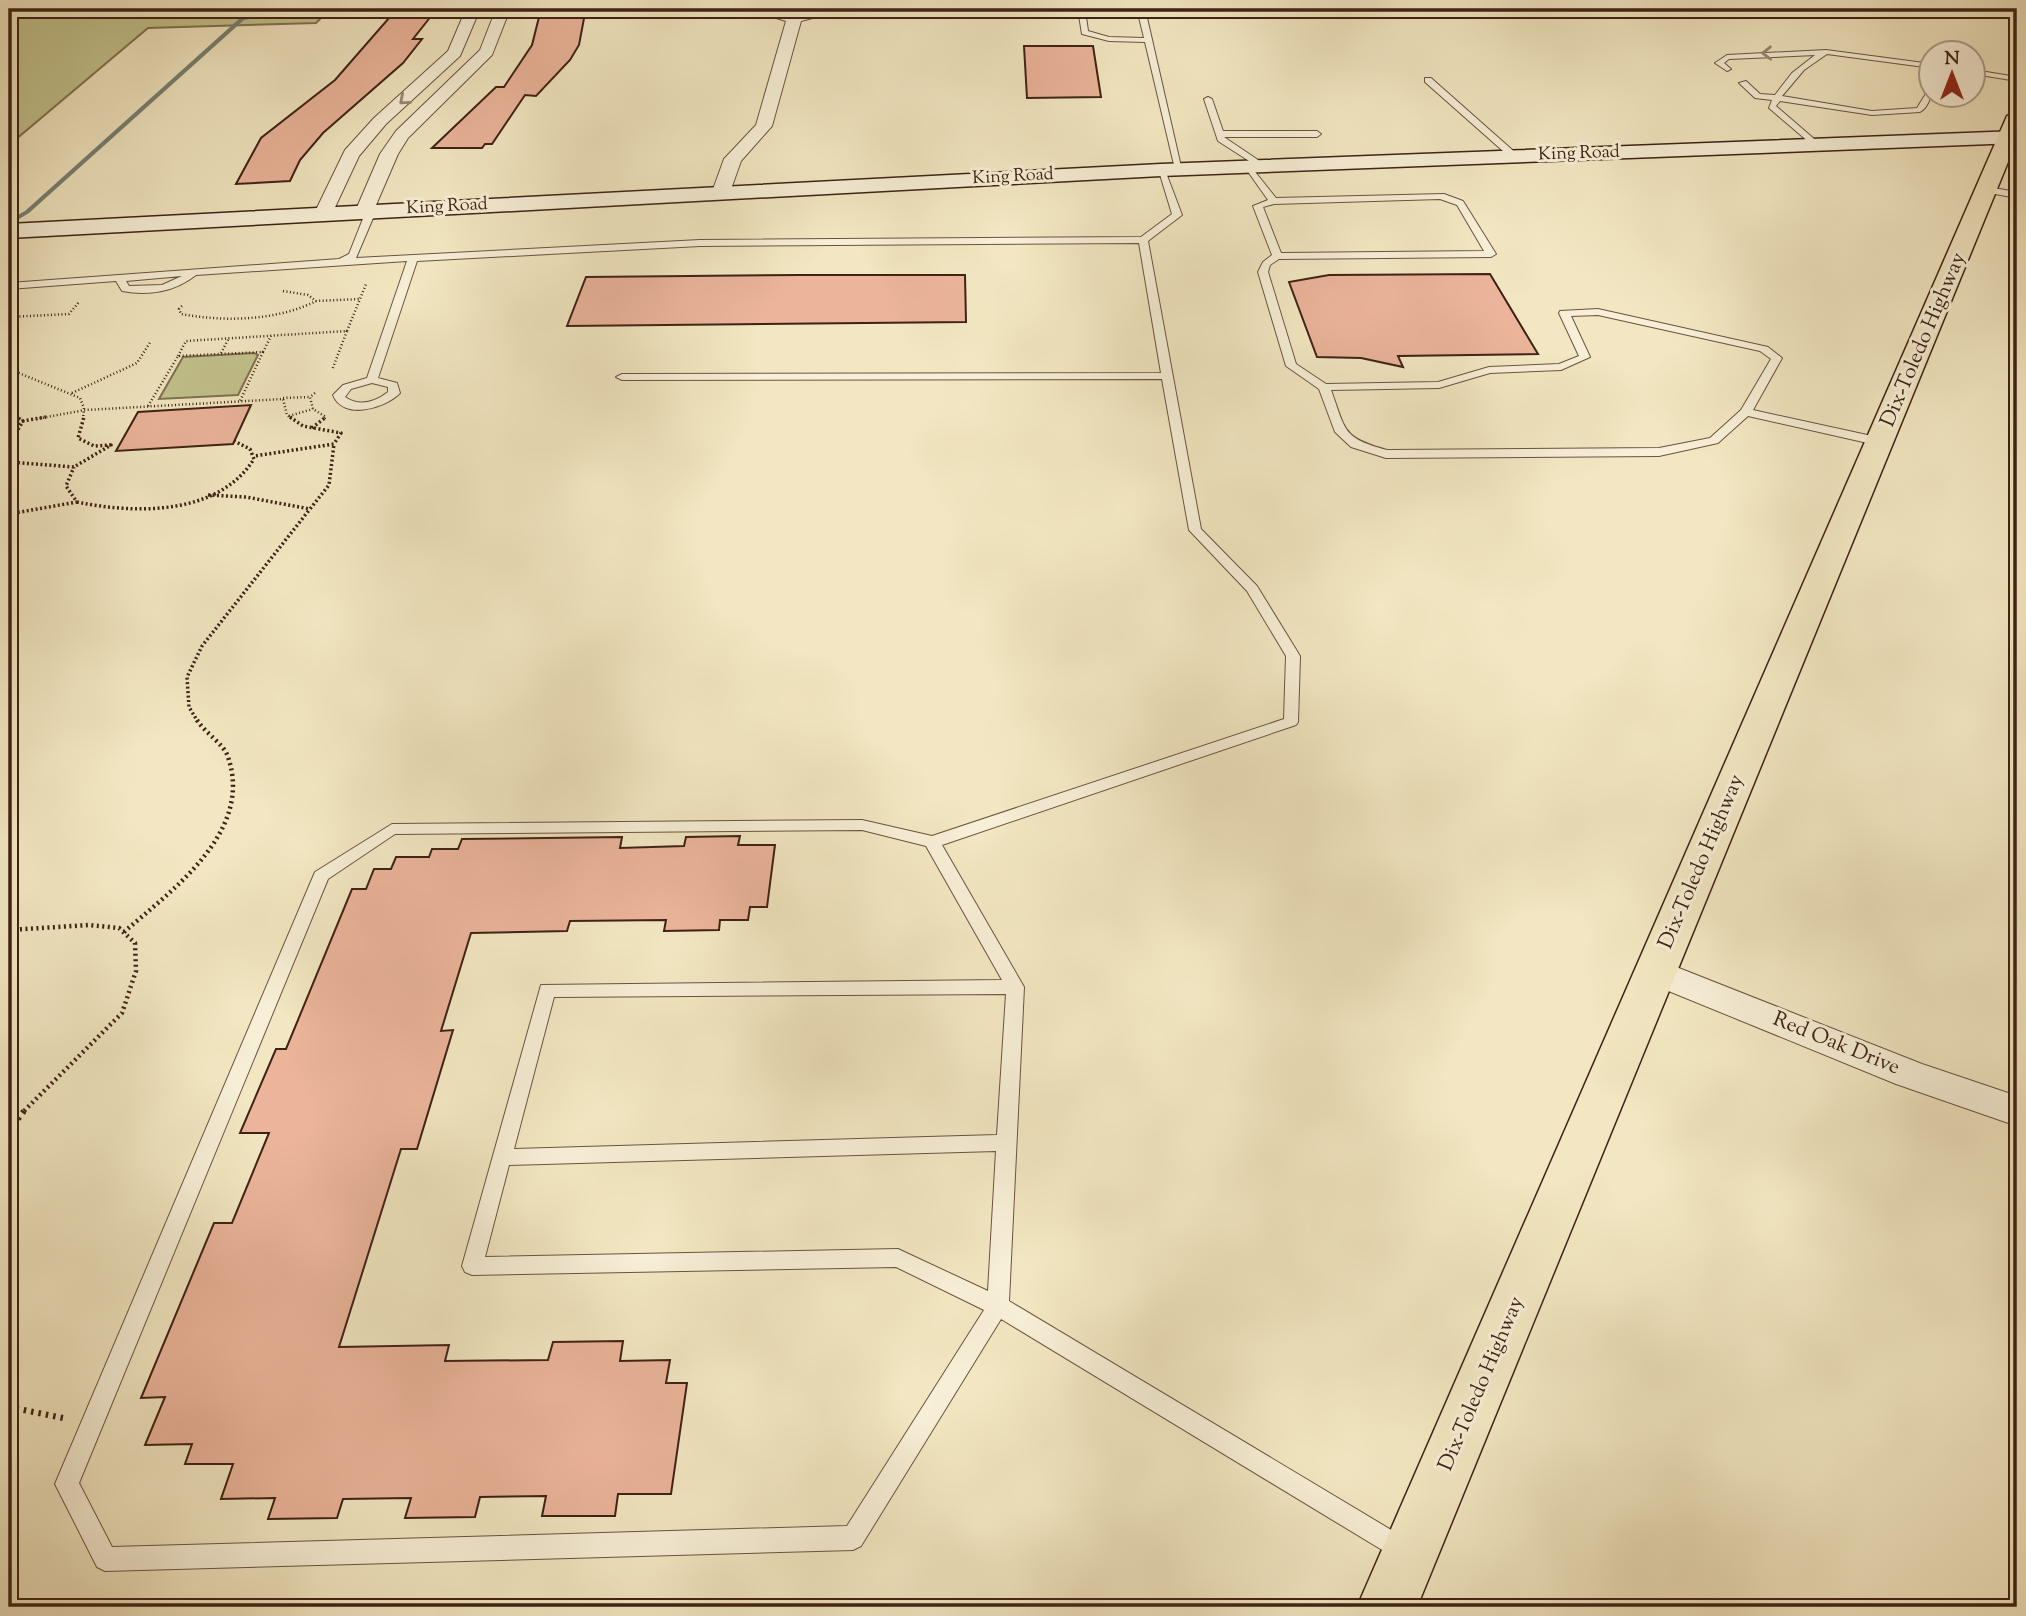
<svg xmlns="http://www.w3.org/2000/svg" width="2026" height="1616" font-family="'Sorts Mill Goudy',serif">
  <rect width="100%" height="100%" fill="#f2e7c2"/>
  <filter id="stains"><feTurbulence type="fractalNoise" baseFrequency=".00286" numOctaves="4"/><feColorMatrix values="0 0 0 0 .2 0 0 0 0 .09 0 0 0 0 .02 0 0 0 .5 -.17"/></filter>
  <radialGradient id="worn" r=".72"><stop offset=".6" stop-color="#630" stop-opacity="0"/><stop offset="1" stop-color="#630" stop-opacity=".3"/></radialGradient>
  <!-- green -->
  <path fill="#c3c38e" stroke="#807251" stroke-width="2" d="M9,9h321l-14,14 -168,5 -139,117z
    M254,353l4,2 -20,40 -79,4 24,-42z"/>
  <g fill="none" stroke-linecap="round" stroke-linejoin="round">
    <!-- stream -->
    <path fill="#768174" fill-rule="evenodd" d="M292,9h9l-57,11 -215,193 -20,12v-5l16,-9 215,-193z"/>
  </g>
  <!-- building -->
  <path fill="#ebb49b" stroke="#3e2214" stroke-width="2" d="M576,12l9,1 -6,32 -9,15 -34,36 -11,-1 -33,49h-7l-3,4h-50l64,-61h8l28,-42 8,-32z
    M432,15l-19,24h9l-19,24 -80,70 -23,27 -10,21 -54,3 25,-46 74,-58 54,-62z
    M1024,46h69l8,51 -74,1z
    M1490,274l48,80 -140,2 5,11 -42,-9 -44,-1 -28,-75 40,-7z
    M800,275h165l1,47 -399,4 19,-49z
    M251,405l-18,39 -117,7 22,-39z
    M740,836l-2,9h37l-8,62h-17l-2,13h-28l-1,10 -55,1 2,-11 -96,1 -3,10 -96,2 -30,98 12,-1 -36,119h-16l-62,198 110,-2 -4,16 103,-1 5,-18 70,-1 -3,20 50,-1 -4,23h21l-16,111h-53l-3,22h-73l4,-20 -66,1 -5,20 -70,1 6,-20 -68,1 -6,19 -69,1 7,-21 -54,1 12,-35h-48l7,-20 -47,1 20,-48 -24,1 73,-175h18l37,-90h-29l36,-84h10l66,-160h14l8,-20h17l5,-12h33l3,-8h26l4,-10 160,-2 -2,11 64,-2 2,-9z"/>
  <g fill="none" stroke-linecap="round" stroke-linejoin="round">
    <defs>
      <path id="lane" d="M1078,9h7l3,22 21,6 35,1 -7,-29h8l37,162 -7,-2 -30,-127 -36,-1 -27,-7z
        M1826,50l106,14v4l-105,-14 -23,16 -22,26 90,15 45,-3 15,-24c0,10 -3,23 -12,28l-48,3 -92,-14 -4,5 44,38 1,2 -4,3 -48,-41 3,-8 -17,-2 -16,-15 7,-2 14,13 15,1 17,-22 23,-18 -86,4 -5,4 7,6 -4,2 -12,-8 12,-8z
        M1974,70l43,7v4l-43,-7z
        M1425,78h6l87,77v4h-6l-87,-77z
        M1208,97l4,2 11,32h94l4,3 -4,3h-93l43,29 -7,2 -42,-27 -14,-42z
        M1248,163l28,35 168,-4 19,7 33,53 -5,3 -212,2 -9,6 -2,7 28,92 30,20 112,-2 51,-15 70,-3 20,-8 -20,-43 1,-2 38,-2 170,38 14,11 -29,52 128,28 6,4 -6,4 -133,-30 -30,27 -59,13 -273,2 -35,-11 -16,-15 -16,-43 -33,-23 -28,-94 5,-10 9,-7 -19,-49 15,-6 -24,-34zM1440,199l17,6 27,46 -203,2 -18,-46 11,-3zM1598,315l162,36 11,8 -30,51 -31,28 -51,10 -272,2c-45,-12 -41,-19 -56,-60l108,-2 51,-15 71,-3 29,-13 -19,-41z
        M1158,168l7,2 17,45 -34,26 53,288 56,57 43,70 -2,66 -2,3 -354,120 82,142 -15,314 404,242 4,8 -4,8 -8,4 -8,-4 -396,-240 -140,227 -8,4 -748,21 -8,-4 -42,-83 260,-612 77,-48 470,-4 70,16 352,-117 2,-63 -39,-65 -58,-61 -27,-151 -540,1 -6,-3 6,-3 539,-1 -22,-130 -439,3 -283,15 -39,117 19,5 3,10c-14,15 -57,28 -67,2l10,-10 24,-7 40,-117 -211,14c-21,17 -48,21 -74,16l-6,-10 -107,8v-6l330,-24 10,-5 17,-43 5,-3 5,3 -20,47 344,-18 441,-3 31,-23zM182,276l-20,9 -33,1 -3,-5zM372,383l16,4v5c-13,10 -28,15 -43,5l6,-8zM862,830l64,16 76,134 -461,5 -79,281 3,6 7,3 424,-8 88,43 -137,216 -735,21 -33,-64 249,-604 67,-45zM1006,994l-9,141 -483,14 40,-152zM996,1151l-8,140 -90,-42 -413,8 24,-92z
        M1987,187l30,5v6l-33,-6 -1,-2z"/>
      <path id="street" d="M466,9h14l-20,47 -74,68 -27,32 -29,62h-14l-2,-4 31,-64 29,-32 74,-67z
        M496,9h14l-18,46 -84,83 -10,16 -25,58 -2,4h-14l-2,-4 25,-58 16,-23 84,-81z
        M763,9l27,4 41,-4 -7,6 -23,6 -29,105 -31,35 -11,31 -9,5 -9,-5 12,-33 32,-34 30,-104 -16,-5z
        M1656,959l266,105 95,32v30l-121,-42 -252,-103 -6,-9 6,-9z"/>
      <path id="secondary" d="M2017,131v12l-856,33 -1152,62v-14l1152,-60z"/>
      <path id="primary" d="M2017,110v30l-600,1467h-60l650,-1491z"/>
    </defs>
    <!-- lane casing -->
    <use href="#lane" stroke="#6b5340" stroke-width="2"/>
    <!-- street casing -->
    <use href="#street" stroke="#6b5340" stroke-width="2"/>
    <!-- secondary casing -->
    <use href="#secondary" stroke="#3e2214" stroke-width="3"/>
    <!-- primary casing -->
    <use href="#primary" stroke="#3e2214" stroke-width="3"/>
    <!-- path-far3 -->
    <path stroke="#3e2214" stroke-width="2.5" stroke-dasharray="1 2.5" stroke-linecap="butt" d="M283,291l25,4 8,6 44,-2
      M182,306l-3,3 2,5c43,8 96,7 135,-13
      M9,317l60,-3 10,-12
      M347,331l19,-47
      M263,352l8,-16
      M221,353l8,-15
      M178,356l8,-15 161,-10 -15,39
      M9,369l71,29 4,10 -1,11
      M72,393l65,-30 14,-22
      M315,393l-5,4 3,12 13,8 -2,2
      M283,398l27,-1
      M148,406l30,-50 85,-4 -23,49
      M9,411l11,8
      M289,416l24,-7
      M36,419l49,-9 198,-11 4,16 5,4"/>
    <!-- path-far2 -->
    <path stroke="#3e2214" stroke-width="3.5" stroke-dasharray="2 2.5" stroke-linecap="butt" d="M290,417l13,9 38,7 -7,11
      M9,426l14,-5 -6,-4
      M312,428l14,-11
      M9,445l14,-24 23,-4
      M9,462l65,5 37,-22 -17,1 -16,-8 6,-21
      M208,495l38,2 64,12 19,-24 5,-41 -80,12
      M77,502c58,12 141,14 177,-43l-4,-10 -16,-8
      M9,514l68,-12 -11,-16 8,-19
      M198,722l-9,-15 -2,-30 15,-31 108,-137"/>
    <!-- path-far1 -->
    <path stroke="#3e2214" stroke-width="4.5" stroke-dasharray="2 3.5" stroke-linecap="butt" d="M9,930l80,-5 30,3 16,15 1,28 -14,42 -100,100
      M124,932c48,-42 130,-100 104,-175 -4,-13 -23,-24 -31,-37"/>
    <!-- path -->
    <path stroke="#3e2214" stroke-width="6" stroke-dasharray="2.5 5" stroke-linecap="butt" d="M9,1131l15,-20
      M9,1407l54,11"/>
    <!-- lane -->
    <use href="#lane" fill="#f7efd7" fill-rule="evenodd"/>
    <!-- street -->
    <use href="#street" fill="#f7efd7" fill-rule="evenodd"/>
    <!-- secondary -->
    <use href="#secondary" fill="#f7efd7" fill-rule="evenodd"/>
    <!-- primary -->
    <use href="#primary" fill="#f2e7c2" fill-rule="evenodd"/>
  </g>
  <!-- one-way arrows -->
  <defs><path id="oneway-chevron" d="M-2-3.5L2.5 0L-2 3.5" fill="none" stroke-width="1.6" stroke-linecap="round" stroke-linejoin="round" transform="scale(1.75)"/></defs>
  <g stroke="#9a8876">
    <use href="#oneway-chevron" transform="translate(1767 53) rotate(179)"/>
    <use href="#oneway-chevron" transform="translate(404 100) rotate(139)"/>
  </g>
  <g text-anchor="middle" dominant-baseline="central" stroke-width="6" stroke-linejoin="round" paint-order="stroke">
    <!-- far-street labels -->
    <g font-size="18" fill="#3e2214" stroke="#f7efd7">
      <text transform="translate(1579 154) rotate(-2)">King Road</text>
      <text transform="translate(1013 177) rotate(-3)">King Road</text>
      <text transform="translate(447 207) rotate(-3)">King Road</text>
    </g>
    <!-- street labels -->
    <g font-size="21" fill="#3e2214" stroke="#f7efd7">
      <text transform="translate(1924 340) rotate(-67)">Dix-Toledo Highway</text>
      <text transform="translate(1702 862) rotate(-67)">Dix-Toledo Highway</text>
      <text transform="translate(1836 1044) rotate(22)">Red Oak Drive</text>
      <text transform="translate(1482 1384) rotate(-67)">Dix-Toledo Highway</text>
    </g>
  </g>
  <!-- margin -->
  <rect width="2026" height="1616" fill="none" stroke="#f2e7c2" stroke-width="35"/>
  <rect x="10" y="10" width="2005" height="1595" fill="none" stroke="#3e2214" stroke-width="3.5"/>
  <rect x="18" y="18" width="1991" height="1581" fill="none" stroke="#3e2214" stroke-width="2"/>
  <!-- north arrow -->
  <g transform="translate(1952 74)"><circle r="33" fill="#f7efd7" stroke="#ad9d89" stroke-width="2"/>
  <path d="M0-5L12 26L0 18L-12 26Z" fill="#8f2418"/>
  <text y="-10" font-size="19" font-weight="bold" text-anchor="middle" fill="#3e2214">N</text>
  </g>
  <rect width="100%" height="100%" filter="url(#stains)"/>
  <rect width="100%" height="100%" fill="url(#worn)"/>
</svg>
